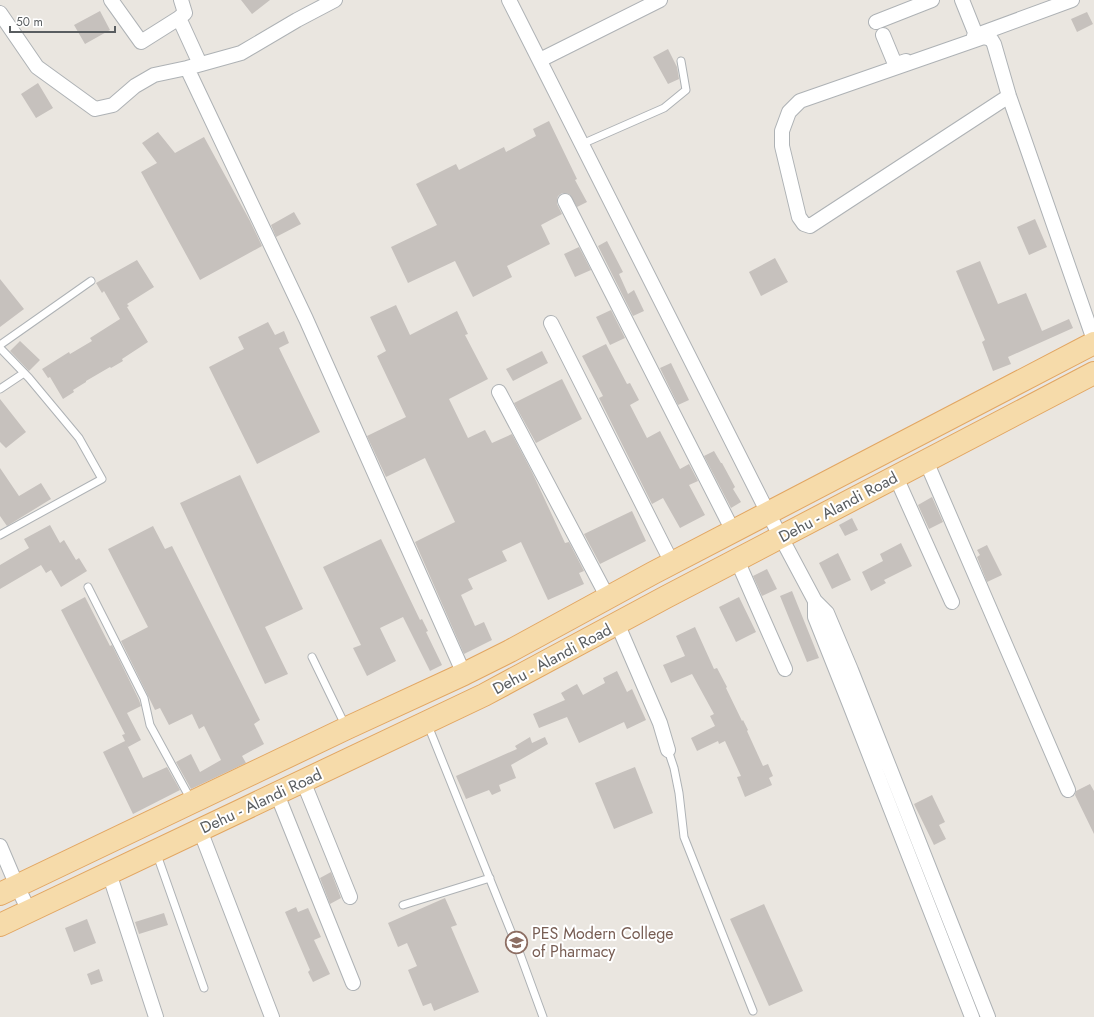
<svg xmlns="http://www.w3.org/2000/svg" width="1094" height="1017" font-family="Jost,sans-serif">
  <rect width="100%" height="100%" fill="#eae6e0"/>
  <!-- building -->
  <path fill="#c6c1bd" d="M241,0h29l-18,14z
    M100,11l10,19 -25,14 -11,-19z
    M1087,12l6,12 -16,8 -6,-13z
    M668,49l9,18 2,12 -11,5 -15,-27z
    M38,83l15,25 -17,10 -15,-24z
    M549,121l28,58 -2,1 12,22 -10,5 -8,-13 -7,-1 -4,3 -1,4v4l5,10 -21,11 9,19 -43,22 5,11 -39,20 -18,-36 -47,22 -17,-36 46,-22 -21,-41 40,-20 3,6 45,-23 2,5 30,-16 -3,-7z
    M158,132l17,21 29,-16 46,84 12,25 -62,34 -59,-108 16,-9 -15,-20z
    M294,212l7,12 -25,13 -5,-12z
    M1035,219l12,28 -18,8 -12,-28z
    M607,241l16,31 -4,2 9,20 6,-4 10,21 -11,5 -35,-70z
    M579,247l12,23 -16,7 -11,-23z
    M775,258l13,24 -27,14 -12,-24z
    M137,260l17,27 -27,17 2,2 -2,1 21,35 -26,17 1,2 -12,7 -1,-1 -24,14v1l-13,8 1,2 -11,7 -13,-22 -2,1 -6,-9 27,-17 1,2 22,-13 -2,-3 30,-19 -16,-28 -2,2 -6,-10z
    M980,261l18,43 28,-11 16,38 27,-12 4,9 -65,29 3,7 -18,7 -11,-29 3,-2 -29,-69z
    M0,279l24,30 -24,18z
    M396,305l14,30 47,-24 11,23 -3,1 23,44 -39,20 19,39 17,-8 7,13 20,-9 20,38 33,71 4,-1 15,29 -5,2 5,11 -36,16 -27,-58 -19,9 5,10 -39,18 5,10 -12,6 14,31 9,-4 8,18 -28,14 -49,-112 40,-20 -30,-64 -39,19 -19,-41 39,-19 -29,-61 9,-5 -16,-34z
    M611,310l14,28 -15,7 -14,-28z
    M268,322l7,13 9,-4 5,12 -10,5 41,84 -63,32 -48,-97 35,-18 -6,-12z
    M20,341l20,19 -11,11 -19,-20z
    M606,344l21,40 3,-1 9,17 -9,5 17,33 13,-7 20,38 9,-5 9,17 -9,4 16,30 -25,13 -17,-30 -11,6 -53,-106 4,-2 -21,-40z
    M542,351l6,12 -35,18 -7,-12z
    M671,363l18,37 -11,5 -18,-37z
    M562,379l20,40 -46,24 -22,-40z
    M0,399l26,33 -20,16 -6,-6z
    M714,451l7,12h1l13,24 -2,2 8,13 -10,6 -27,-52z
    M0,468l19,28 22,-13 10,16 -44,27 -7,-10z
    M240,475l63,134 -38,18 23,47 -23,10 -85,-181z
    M932,497l11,25 -14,7 -11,-24z
    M632,511l14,30 -46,23 -16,-30z
    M852,518l6,12 -13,6 -6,-11z
    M50,525l10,18 4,-3 12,20 3,-2 8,13 -26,16 -10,-17 -5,3 -5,-8 -41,24v-24l29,-17 -5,-9z
    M153,526l12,23 7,-3 88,174 -6,4 10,20 -22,12 4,7 -55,26 -15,-27 15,-8 9,18 21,-12 -17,-34 -5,3 -7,-15 -23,11 -9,-17 -5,2 -34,-69 27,-14 -40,-78z
    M381,539l39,81 2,-1 6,12 -2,1 16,33 -12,6 -27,-54 -23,11 16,33 -29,15 -14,-28 8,-3 -38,-78z
    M901,543l11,23 -28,14 2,3 -15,8 -9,-19 21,-11 -3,-7z
    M987,545l15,30 -15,7 -10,-25 3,-2 -3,-5z
    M838,553l13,27 -19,9 -13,-26z
    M767,569l10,20 -15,7 -9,-20z
    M792,591l27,67 -12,4 -27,-66z
    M85,597l25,49 2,-1 27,55 2,6 -14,7 14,27 -13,7 -6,-12 3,-1 -64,-124z
    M739,597l17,35 -20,10 -17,-35z
    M695,627l19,42 3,-1 10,19 -1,1 16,33 1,-1 5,10 -1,1 16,35 5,-2 5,12 -4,2 3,7 -27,12 -8,-20 4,-1 -16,-35 -6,3 -1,-3 -21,10 -6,-13 24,-12 -5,-10 4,-2 -22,-40 -21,9 -8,-18 22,-9 -9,-20z
    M617,671l10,21 5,-3 14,31 -19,9 -3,-7 -45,21 -12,-26 -28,11 -6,-14 32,-14 -4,-7 16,-9 6,11 22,-12 -2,-5z
    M530,737l2,6 13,-6 3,7 -37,21 5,13 -17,7 2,6 -9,4 -3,-5 -23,9 -10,-23 61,-27 -2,-3z
    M125,741l18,37 24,-11 13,23 -47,24 -30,-62z
    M635,767l18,46 -39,16 -19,-46z
    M1090,784l4,7v43l-19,-39 1,-4z
    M932,795l13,27 -6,3 7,14 -12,6 -20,-41z
    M331,872l10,26 -11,6 -10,-26z
    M445,898l12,27 -6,2 28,65 -45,19 -3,-8 -8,3 -15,-36 9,-4 -10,-23 -9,4 -10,-24z
    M764,904l39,87 -34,15 -39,-87z
    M296,907l2,5 10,-4 13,29 -7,3 16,34 -17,8 -5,-10 2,-2 -25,-58z
    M164,913l4,12 -29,9 -4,-12z
    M87,919l9,24 -22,9 -9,-24z
    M99,969l4,12 -12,4 -4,-11z"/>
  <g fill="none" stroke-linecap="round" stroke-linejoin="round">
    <defs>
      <path id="service" d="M582,144l82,-36 22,-18 -5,-29
        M0,345l91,-64
        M0,348l29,30 50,60 23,41 -102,56
        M0,389l24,-16
        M88,587l56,111 6,27 41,75
        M312,657l34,70
        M427,723l93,231 23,63
        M668,750l6,18 5,25 5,44 69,174
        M156,852l48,136
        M403,905l87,-27"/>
      <path id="minor" d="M111,0l30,42 38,-24 21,46
        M509,0l259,513 47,88 12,12 24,57 137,347
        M962,0l14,35
        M0,13l37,54 58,42 18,-4 22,-19 19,-11 33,-7 54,-15 56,-33 38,-20
        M179,18l6,-5 -4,-13
        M876,22l56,-22
        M883,35l12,29h2l9,-3
        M974,36l98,-36
        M540,60l120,-60
        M187,68l119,251 158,355
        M1009,96l-199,130 -6,-2 -5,-7 -17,-71v-15l7,-19 11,-11 184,-64 7,2 3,5 15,52 85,244
        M565,201l168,330
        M551,323l121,240
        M499,392l109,206
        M926,461l142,329
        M896,477l56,125
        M737,560l48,109
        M815,601v16l35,88 122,312
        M617,623l43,100 8,27
        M303,781l47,116
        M277,794l76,189
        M200,830l72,187
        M0,846l17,40 12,25
        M109,873l47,144"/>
      <path id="primary" d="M0,894l347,-166 117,-54 46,-23 143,-78 441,-230
        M0,925l484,-230 182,-98 428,-224"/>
    </defs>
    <!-- service casing -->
    <use href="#service" stroke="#aeb2b5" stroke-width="9"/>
    <!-- minor casing -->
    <use href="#minor" stroke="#aeb2b5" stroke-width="16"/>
    <!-- primary casing -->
    <use href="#primary" stroke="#e2a662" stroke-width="24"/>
    <!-- service -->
    <use href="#service" stroke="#fff" stroke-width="7"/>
    <!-- minor -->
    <use href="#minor" stroke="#fff" stroke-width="14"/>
    <!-- primary -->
    <use href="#primary" stroke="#f6dbaa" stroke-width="22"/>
  </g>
  <!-- icons -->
  <defs>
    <symbol id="university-ring" viewBox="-11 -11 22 22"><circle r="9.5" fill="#fff" stroke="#8d6e63" stroke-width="1.5"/><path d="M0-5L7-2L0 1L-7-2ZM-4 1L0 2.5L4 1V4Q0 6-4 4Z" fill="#8d6e63"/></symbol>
  </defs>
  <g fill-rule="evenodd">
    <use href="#university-ring" x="504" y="930" width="25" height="25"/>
  </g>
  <g text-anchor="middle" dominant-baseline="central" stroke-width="4" stroke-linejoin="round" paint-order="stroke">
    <!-- street labels -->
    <g font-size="16" fill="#595d60" stroke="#fff">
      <text transform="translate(838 507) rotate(-28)">Dehu - Alandi Road</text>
      <text transform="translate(552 659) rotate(-28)">Dehu - Alandi Road</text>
      <text transform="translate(261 801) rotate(-25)">Dehu - Alandi Road</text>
    </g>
    <!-- education labels -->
    <g font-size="16" fill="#785e54" stroke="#fff" text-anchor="start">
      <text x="532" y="933">PES Modern College<tspan x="532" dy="18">of Pharmacy</tspan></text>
    </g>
  </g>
  <!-- scale -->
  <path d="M10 26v6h105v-6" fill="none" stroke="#595d60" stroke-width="2"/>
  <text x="16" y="26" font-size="12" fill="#595d60" stroke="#ffffff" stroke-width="3" paint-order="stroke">50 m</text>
</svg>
